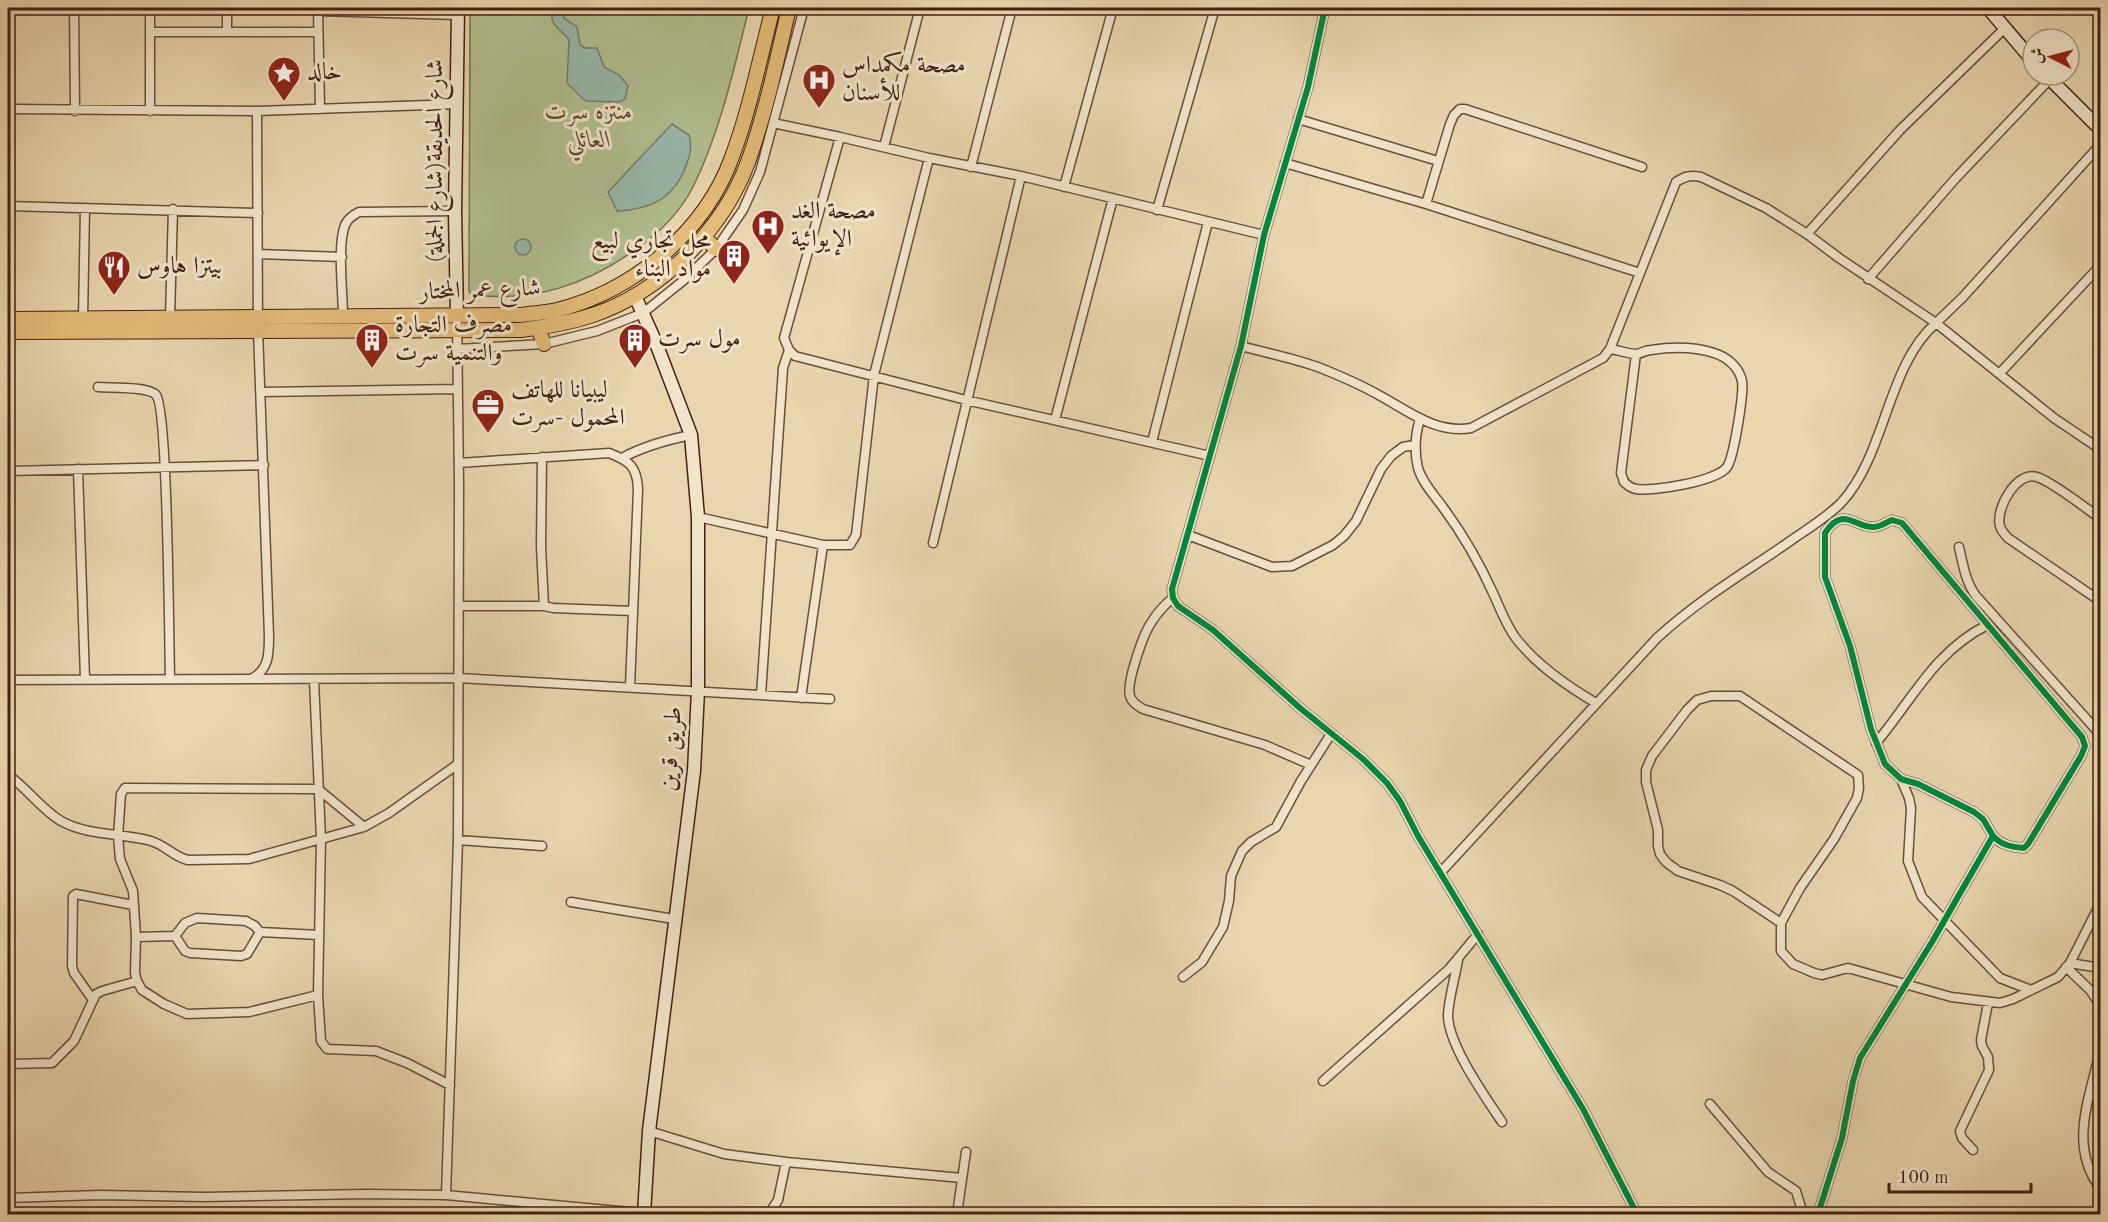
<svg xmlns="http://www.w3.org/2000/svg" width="2108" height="1222" font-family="'Old Standard TT',Amiri,serif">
  <rect width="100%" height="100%" fill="#e9d6af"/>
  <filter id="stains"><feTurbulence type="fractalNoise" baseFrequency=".00333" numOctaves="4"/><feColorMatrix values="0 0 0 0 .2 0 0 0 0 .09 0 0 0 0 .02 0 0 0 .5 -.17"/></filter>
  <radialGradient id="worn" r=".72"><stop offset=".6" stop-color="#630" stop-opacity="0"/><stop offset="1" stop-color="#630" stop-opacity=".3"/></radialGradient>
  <!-- green -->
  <path fill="#b1bf8f" stroke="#797051" stroke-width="1.5" d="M470,8h279c-15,60 -28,122 -56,179 -13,25 -35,47 -58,63 -51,36 -101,52 -164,45l-2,-4z"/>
  <!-- water -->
  <path fill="#97b9ad" stroke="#757c6f" stroke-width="1.5" d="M554,8h10v10l13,9 3,18 5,3h12l7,19 15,8 9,11 -3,13 -6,3 -32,-1 -4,-2 -16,-16 2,-43c-8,-11 -23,-17 -15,-32z
    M672,124l17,11c3,10 2,19 -2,28 -12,35 -35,46 -70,48l-9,-19z
    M515 247a8 8 0 1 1 16 0a8 8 0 1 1-16 0Z"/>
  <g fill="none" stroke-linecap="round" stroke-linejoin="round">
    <defs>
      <path id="street" d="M74,8l1,103
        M318,8l2,101
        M1325,8l-17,79 -44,148 -23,111 -69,243 1,9 5,8 35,24 87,78 63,51 24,24 13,18 18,35 165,273 54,105
        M318,11l140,4
        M150,32h168
        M227,32v-24
        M8,109l249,2 200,-7
        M150,111v-103
        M1298,119l140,42
        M773,123l67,14 89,21 92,18 243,59
        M840,137l-56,201 5,12 6,6 171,44 244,56
        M884,147l36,-139
        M1285,163l141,41 214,69
        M971,167l41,-159
        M1064,187l49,-179
        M1426,204l24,-80 4,-9 6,-6h5l177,58
        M8,206l250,7
        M1157,210l58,-202
        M1807,234l93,-104 104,-101
        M258,254l84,3
        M1868,279l87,-100 95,-100
        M343,316c0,-23 -6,-70 2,-91 3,-7 8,-10 14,-13l96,-1
        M170,318l3,-109
        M83,319l2,-111
        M1241,346c26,7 52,12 77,21 20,8 41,17 59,27 30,16 58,40 94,34l132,-70 7,-9 66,-167c9,-6 15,-7 25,-5l65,31 41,26 32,24 97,65 27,-26 137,-152
        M457,349l87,-5 53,-13 46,-18 41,-33 32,-31 27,-39 17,-38 44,-164
        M1610,349c8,1 19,5 27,5 5,-1 9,-4 14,-4 20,-3 44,-3 63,3 13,4 25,14 28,28 2,12 -8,76 -15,86 -9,14 -75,25 -91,22 -5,-1 -9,-4 -12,-7l-3,-9 15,-119
        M2000,373l100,-107
        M98,387c12,1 51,-1 58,8 12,13 13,248 14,283
        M261,392l196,-3
        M1420,419c-5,16 -6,32 -2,49 4,14 16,27 24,38 20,27 37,56 51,87 7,15 12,30 22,44 21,28 52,49 81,66
        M1055,420l58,-222
        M1152,442l56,-220
        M542,457l-1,90 3,59 9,2 79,3
        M622,458c22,-12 44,-18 69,-23
        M459,463l150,-10c21,8 28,14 29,36l-8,198
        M78,469l7,210
        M8,471l256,-6
        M698,517l125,28h27l6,-10 18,-160 55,-217
        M2100,518c-15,-10 -47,-36 -63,-41 -20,-7 -42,32 -37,49 1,5 5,8 8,12l92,63
        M1188,535l84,32 20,-1 41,-21 11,-9 12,-15 25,-52 10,-13 12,-9 11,-2
        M933,543l88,-367
        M1959,547c4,17 6,34 17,49l124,138
        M1173,598c-9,7 -16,15 -22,25 -8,12 -25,60 -21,73 2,7 8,10 13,13l122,36 46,20
        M459,606h85
        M251,679c18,-9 18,-25 18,-43l-11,-306 -1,-219
        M8,680l451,-2 371,21
        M314,680l7,159 43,-12 25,-14 69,-49
        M761,695l22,-327 6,-18
        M801,698l22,-153
        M1876,743c37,-44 57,-90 111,-118
        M8,775c19,13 33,34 53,46 27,15 61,12 90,20 14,4 23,16 37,19l61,-1 72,-20 -3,156 3,46 6,8 49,2 31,12 43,22
        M1901,779l8,19 2,10 -3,53 14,36 78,81 31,12
        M458,840l84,6
        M1441,872l216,-234c39,-36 85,-64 129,-94 18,-13 39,-25 55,-41 45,-48 46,-138 95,-180l118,95 46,31
        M571,902l103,17
        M1781,923l-48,-32 -13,-6 -42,-14 -12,-9 -6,-8 -2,-8v-16l-12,-48v-12l6,-14 35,-46 10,-10 14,-4h29l118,79 1,13 -2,10 -23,41 -34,49 -19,35v28l12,13 21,9 8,2 26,-7 103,29 49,6 13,-4 45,-22 12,-14 30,-59
        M175,936l10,15 5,2 51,3 6,-2 13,-22
        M136,937l39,-1 10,-13 12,-5 49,3 9,5 5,6 59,3
        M1458,960c-3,18 -9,37 -10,55 0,30 38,83 54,107
        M2070,963l30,5
        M2066,967l24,23 10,15
        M1183,977l19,-15 21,-35 6,-26 2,-25 11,-25 9,-9 25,-15 25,-46 30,-47
        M318,995l-69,17 -62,2 -23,-10 -22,-14 -5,-9 -2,-8 1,-36 -3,-46 -13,-32 -2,-23 3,-42 4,-6 193,1 46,38
        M93,1000l-19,-27 -2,-7 1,-70 3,-2 57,11
        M2100,1051c-10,47 -32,94 0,137
        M8,1064l44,-1 22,-22 22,-47 6,-3 35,-10
        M1323,1081l126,-112 29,-35
        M1710,1104l58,68 28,19 7,23
        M649,1131l75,23 62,8 176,16
        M1973,1150l-11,-12 -2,-7 29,-61 -1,-13 -6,-11 -1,-6 7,-37
        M446,1195l12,-355 1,-354 -2,-170
        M8,1198l92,-3 105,2 161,-3 80,1 206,19
        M769,1214l9,-14 8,-38
        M957,1214l9,-62
        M1818,1214l24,-76 11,-57 7,-23 72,-116 61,-106c8,9 19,11 31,12l4,-4 53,-88 4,-10 -3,-9 -180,-214 -10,-3c-5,2 -12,7 -18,7 -19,1 -31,-22 -49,6v44l25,69 21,83 14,35 16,15 17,5 56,28 9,7 10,17"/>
      <path id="secondary" d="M1988,8l45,53
        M2046,75l54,54
        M635,296l21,47 35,92 7,82v174l-4,80 -45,360 -5,83
        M457,316l-2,-105 3,-203"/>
      <path id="primary" d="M704,237l12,12
        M8,319l513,-4c11,-2 24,-2 36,-5 76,-19 148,-78 175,-153 18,-48 28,-100 41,-149
        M538,328l6,16
        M8,332l513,-2c25,-3 48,-7 72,-15 68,-23 130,-85 155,-153 18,-50 29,-103 41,-154"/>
    </defs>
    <!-- street casing -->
    <use href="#street" stroke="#6b4e3a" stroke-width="11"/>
    <!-- secondary casing -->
    <use href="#secondary" stroke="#412113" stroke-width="15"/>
    <!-- primary casing -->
    <use href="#primary" stroke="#412113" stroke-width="16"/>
    <!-- street -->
    <use href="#street" stroke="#f1e4cb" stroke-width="8"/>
    <!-- secondary -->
    <use href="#secondary" stroke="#f1e4cb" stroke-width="12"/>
    <!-- primary -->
    <use href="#primary" stroke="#e4bb78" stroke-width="14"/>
    <defs>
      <path id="cycleway" d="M1325,8l-17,79 -44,148 -23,111 -69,243 1,9 5,8 35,24 87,78 63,51 24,24 13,18 18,35 165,273 54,105
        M1818,1214l24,-76 11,-57 7,-23 72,-116 61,-106c8,9 19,11 31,12l4,-4 53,-88 4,-10 -3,-9 -180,-214 -10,-3c-5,2 -12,7 -18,7 -19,1 -31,-22 -49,6v44l25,69 21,83 14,35 16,15 17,5 56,28 9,7 10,17"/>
    </defs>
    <!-- cycleway casing -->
    <use href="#cycleway" stroke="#f1e4cb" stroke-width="10"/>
    <!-- cycleway -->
    <use href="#cycleway" stroke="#00873e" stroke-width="6"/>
  </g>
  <!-- icons -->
  <defs>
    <symbol id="sight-pin" viewBox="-11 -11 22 30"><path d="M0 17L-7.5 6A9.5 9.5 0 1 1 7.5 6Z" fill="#8f2418" stroke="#f1e4cb"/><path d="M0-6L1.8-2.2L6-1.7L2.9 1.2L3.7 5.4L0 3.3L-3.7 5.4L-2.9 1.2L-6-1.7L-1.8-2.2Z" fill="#fff"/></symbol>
    <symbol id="hospital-pin" viewBox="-11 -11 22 30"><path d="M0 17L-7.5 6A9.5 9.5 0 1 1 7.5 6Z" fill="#8f2418" stroke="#f1e4cb"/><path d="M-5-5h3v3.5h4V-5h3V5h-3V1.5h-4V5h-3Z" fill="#fff"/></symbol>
    <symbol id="building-pin" viewBox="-11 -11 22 30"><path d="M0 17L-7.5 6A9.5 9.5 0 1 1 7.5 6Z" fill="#8f2418" stroke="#f1e4cb"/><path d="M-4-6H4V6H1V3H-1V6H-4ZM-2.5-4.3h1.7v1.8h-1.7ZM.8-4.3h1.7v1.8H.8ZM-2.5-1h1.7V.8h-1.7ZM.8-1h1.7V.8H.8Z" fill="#fff"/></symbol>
    <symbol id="restaurant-pin" viewBox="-11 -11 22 30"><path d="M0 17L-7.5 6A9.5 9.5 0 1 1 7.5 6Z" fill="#8f2418" stroke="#f1e4cb"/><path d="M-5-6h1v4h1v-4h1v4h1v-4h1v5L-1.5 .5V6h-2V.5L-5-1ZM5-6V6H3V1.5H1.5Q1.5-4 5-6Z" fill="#fff"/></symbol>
    <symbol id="office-pin" viewBox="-11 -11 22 30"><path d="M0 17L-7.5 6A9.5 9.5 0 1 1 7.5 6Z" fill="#8f2418" stroke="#f1e4cb"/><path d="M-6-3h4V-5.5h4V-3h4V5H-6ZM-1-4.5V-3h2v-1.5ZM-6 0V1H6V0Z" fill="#fff"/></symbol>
  </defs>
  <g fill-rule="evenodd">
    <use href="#sight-pin" x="265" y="54" width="38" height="52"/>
    <use href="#hospital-pin" x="800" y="61" width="38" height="52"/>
    <use href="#hospital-pin" x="749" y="207" width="38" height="52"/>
    <use href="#building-pin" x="715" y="237" width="38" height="52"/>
    <use href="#restaurant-pin" x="95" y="248" width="38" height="52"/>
    <use href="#building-pin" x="353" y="321" width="38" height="52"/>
    <use href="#building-pin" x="616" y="321" width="38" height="52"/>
    <use href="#office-pin" x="469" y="386" width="38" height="52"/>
  </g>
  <g text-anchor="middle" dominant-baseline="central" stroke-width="6" stroke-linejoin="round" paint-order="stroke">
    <!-- poi labels -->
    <g font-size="24" fill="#412113" stroke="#f1e4cb" text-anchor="start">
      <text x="842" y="66">مصحة مكمداس<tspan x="842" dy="28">للأسنان</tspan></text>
      <text x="307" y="73">خالد</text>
      <text x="791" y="212">مصحة الغد<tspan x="791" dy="28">الإيوائية</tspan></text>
      <text x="711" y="242" text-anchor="end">محل تجاري لبيع<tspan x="711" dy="28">مواد البناء</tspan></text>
      <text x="137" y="267">بيتزا هاوس</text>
      <text x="395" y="326">مصرف التجارة<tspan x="395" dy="28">والتنمية سرت</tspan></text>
      <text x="658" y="340">مول سرت</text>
      <text x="511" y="391">ليبيانا للهاتف<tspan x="511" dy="28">المحمول -سرت</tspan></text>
    </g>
    <!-- park labels -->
    <g font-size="24" font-style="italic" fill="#5d4832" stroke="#f1e4cb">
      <text x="589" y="113">منتزه سرت<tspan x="589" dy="28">العائلي</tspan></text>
    </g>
    <!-- street labels -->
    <g font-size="24" fill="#412113" stroke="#f1e4cb">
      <text transform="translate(436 161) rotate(-90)">شارع الحديقة(شارع الجملة)</text>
      <text transform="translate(480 291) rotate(-2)">شارع عمر المختار</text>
      <text transform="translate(672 749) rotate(-86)">طريق قرين</text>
    </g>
  </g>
  <!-- margin -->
  <rect width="2108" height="1222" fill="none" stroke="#e9d6af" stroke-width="30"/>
  <rect x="9" y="9" width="2090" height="1204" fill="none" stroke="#412113" stroke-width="3"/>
  <rect x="15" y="15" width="2078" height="1192" fill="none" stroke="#412113" stroke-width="1.5"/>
  <!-- north arrow -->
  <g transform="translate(2051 57) rotate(276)"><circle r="28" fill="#f1e4cb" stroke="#ab9681" stroke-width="1.5"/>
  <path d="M0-4.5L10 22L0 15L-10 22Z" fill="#8f2418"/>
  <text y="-9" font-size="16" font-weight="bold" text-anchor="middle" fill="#412113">ش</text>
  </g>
  <!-- scale -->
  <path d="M1889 1183v9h142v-9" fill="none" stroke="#412113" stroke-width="3"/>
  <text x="1898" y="1183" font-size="18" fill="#412113" stroke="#f1e4cb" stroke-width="4.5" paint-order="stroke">100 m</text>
  <rect width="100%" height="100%" filter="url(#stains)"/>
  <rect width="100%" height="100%" fill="url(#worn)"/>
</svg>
